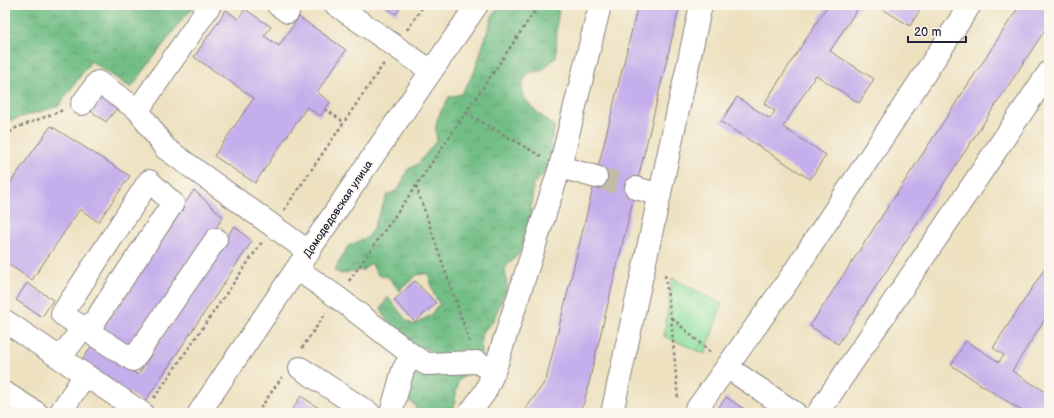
<svg xmlns="http://www.w3.org/2000/svg" width="1054" height="418" font-family="'Balsamiq Sans',sans-serif">
  <defs>
    <pattern id="grass-tufts" width="24" height="20" patternUnits="userSpaceOnUse"><rect width="24" height="20" fill="#8ee09f"/><path d="M3 7l-1-3M5 7V3M7 7l1-3M15 17l-1-3M17 17v-4M19 17l1-3" fill="none" stroke="#7ac08a"/></pattern>
    <pattern id="forest-crowns" width="20" height="18" patternUnits="userSpaceOnUse"><rect width="20" height="18" fill="#72be86"/><path d="M2 6a3 3 0 1 1 6 0M12 15a3 3 0 1 1 6 0" fill="none" stroke="#5d9a6f"/></pattern>
  </defs>
  <rect width="100%" height="100%" fill="#fbf7ec"/>
  <filter id="ink" filterUnits="userSpaceOnUse"><feTurbulence type="fractalNoise" baseFrequency=".025" numOctaves="2"/><feDisplacementMap in="SourceGraphic" scale="8" xChannelSelector="R" yChannelSelector="G"/><feConvolveMatrix kernelMatrix="1 2 1 2 8 2 1 2 1" color-interpolation-filters="sRGB"/></filter>
  <filter id="wash" filterUnits="userSpaceOnUse"><feTurbulence type="fractalNoise" baseFrequency=".012" numOctaves="4" result="noise"/><feDisplacementMap in="SourceGraphic" scale="16" xChannelSelector="R" yChannelSelector="G"/><feGaussianBlur stdDeviation="0.9" result="paint"/><feColorMatrix in="noise" values="0 0 0 0 0 0 0 0 0 0 0 0 0 0 0 0 0 1.4 0 .05"/><feComposite in="paint" operator="in"/></filter>
  <g filter="url(#wash)">
    <rect width="100%" height="100%" fill="#ede1c0"/>
    <!-- grass -->
    <path fill="url(#grass-tufts)" stroke="#58816d" d="M672,278l50,26 -17,50 -41,-18z"/>
    <!-- forest -->
    <path fill="url(#forest-crowns)" stroke="#4a7060" d="M5,5h183l5,4 -9,8 -53,71 -40,-27 -32,45 -54,16z
      M499,5h60l-2,21 -1,31 -15,14 -11,1c-3,4 -8,9 -8,14 -3,15 23,32 33,41l-5,16 2,6 -5,22 -14,14 -2,23 -2,18 -10,28 -14,14 2,19 -14,34 -12,13v30l-23,17 -5,32h-35l-4,-9 -11,-7 10,-28 15,-10 3,-8 -8,-4 -8,1 -10,-15 -8,-1 -13,-16 -3,-8 7,-11 19,24 7,4 17,-10 5,-8 4,-2 -6,-10 -6,-22 -12,2 -7,8 -7,4 -2,4 -12,-14 -10,-2 -7,-12 -8,7 -21,4 -8,-3 14,-25 20,-9 6,-11 13,-31 11,-5 10,-21 10,-5 19,-24c-4,-19 3,-27 12,-43l12,-3 13,-21 18,-56z"/>
    <g id="blocks">
      <!-- building -->
      <path fill="#c4aeeb" d="M382,5h20l-6,9z
        M638,5h42l-96,398 -7,10h-54l23,-33z
        M828,5h32l-30,46 44,28 -15,24 -43,-28 -33,52 43,28 -16,24 -89,-57 16,-25 33,22 5,-8 -11,-7z
        M876,5h47l-13,21z
        M1020,5h29v19l-211,320 -28,-18z
        M245,9l26,18 -7,9 15,10 20,-29 47,33 -29,42 13,10 -10,14 -13,-9 -52,76 -41,-27 40,-58 -60,-41 32,-47 12,9z
        M99,95l18,13 -11,14 -18,-13z
        M51,126l79,50 -32,46 -18,-13 -48,71 -27,-18v-72z
        M194,190l29,27 -89,134 -32,-21z
        M234,226l18,15 -108,162 -63,-41 11,-17 46,30z
        M1049,262v60l-4,-3 -33,52 37,23v15l-3,4h-21l-74,-48 15,-24 33,21 5,-7 -11,-7z
        M415,281l21,22 -21,19 -21,-22z
        M27,283l26,17 -11,17 -26,-17z
        M301,396l25,17h-36z
        M726,397l24,16h-35z"/>
    </g>
  </g>
  <g filter="url(#ink)">
    <use href="#blocks" fill-opacity="0" stroke="#88827e" stroke-width="1"/>
    <g fill="none" stroke-linecap="round" stroke-linejoin="round">
      <!-- minor-tunnel -->
      <path stroke="#c4bba5" stroke-width="22" stroke-dasharray="22 11" stroke-linecap="butt" d="M596,177l40,11"/>
      <defs>
        <path id="minor" d="M210,5l-72,105 27,38 144,104
          M278,5l10,7
          M336,5l95,66
          M82,104l16,-22 40,28
          M560,167l36,10
          M149,181l24,22 -79,119 -11,6 -21,-14z
          M636,188l24,7
          M297,269l40,28 75,58 14,9 51,-2 17,10
          M5,321l137,92
          M60,358l23,-30 50,32 83,-121
          M727,367l68,46
          M300,368l69,45
          M5,393l32,20
          M60,413l25,-38
          M199,413l174,-257 104,-151
          M391,413l12,-43 9,-15
          M470,413l15,-21 9,-20 66,-205 40,-162
          M612,413l89,-408
          M694,413l94,-132 182,-276
          M818,413l231,-341"/>
      </defs>
      <!-- minor casing -->
      <use href="#minor" stroke="#88827e" stroke-width="24"/>
      <!-- path -->
      <path stroke="#88827e" stroke-width="2.5" stroke-dasharray="3 3" stroke-linecap="butt" d="M407,30l17,-25
        M325,109l19,13
        M466,113l75,43
        M5,136l11,-8 47,-18
        M416,186l54,157
        M284,210l101,-148
        M665,275l6,43 7,81
        M349,281l67,-95 123,-181
        M672,318l39,35
        M302,348l24,-35
        M154,398l108,-156
        M257,413l25,-36"/>
      <!-- minor -->
      <use href="#minor" stroke="#fff" stroke-width="22"/>
    </g>
  </g>
  <g text-anchor="middle" dominant-baseline="central" stroke-width="3" stroke-linejoin="round" paint-order="stroke">
    <!-- street labels -->
    <g font-size="11" fill="#22223b" stroke="#fbf7ec">
      <text transform="translate(338 209) rotate(-56)">Домодедовская улица</text>
    </g>
  </g>
  <!-- margin -->
  <rect width="1054" height="418" fill="none" stroke="#fbf7ec" stroke-width="20"/>
  <!-- scale -->
  <path d="M908 36v6h58v-6" fill="none" stroke="#22223b" stroke-width="2"/>
  <text x="914" y="36" font-size="12" fill="#22223b" stroke="#fbf7ec" stroke-width="3" paint-order="stroke">20 m</text>
</svg>
